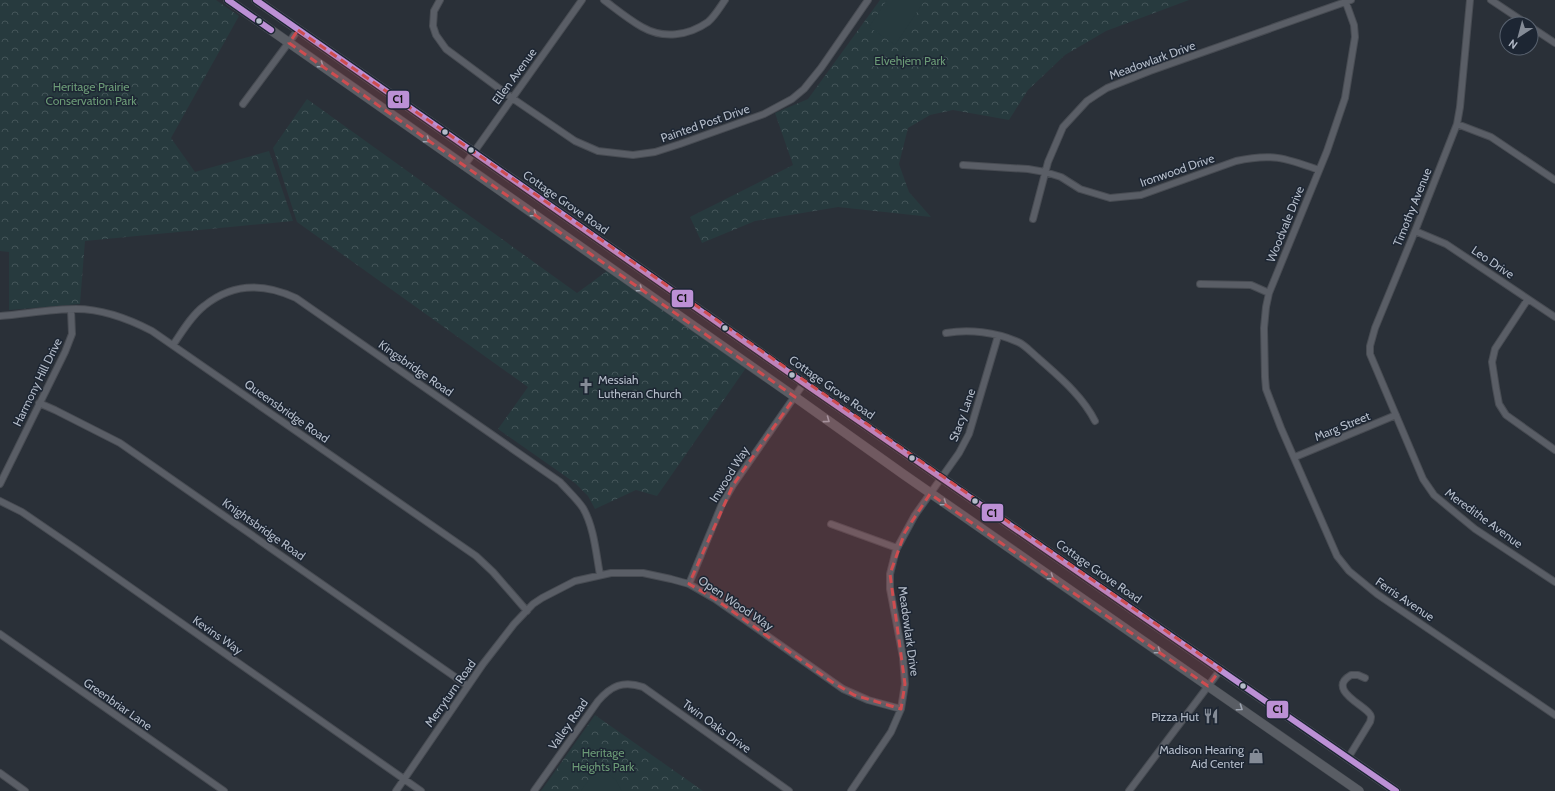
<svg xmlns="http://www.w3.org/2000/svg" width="1555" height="791" font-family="Cabin,sans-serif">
  <defs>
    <pattern id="forest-crowns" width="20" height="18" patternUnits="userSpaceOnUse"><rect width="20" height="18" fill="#273a3e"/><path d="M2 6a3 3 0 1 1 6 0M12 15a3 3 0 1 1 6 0" fill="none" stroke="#445559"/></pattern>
  </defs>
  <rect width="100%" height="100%" fill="#2a3038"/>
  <!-- forest -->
  <path fill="url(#forest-crowns)" d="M0,0h216l23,16 -68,122 24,34 74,-21 24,70 -208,20 -5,63 -71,6v-58l-9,-1z
    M880,0h309l-83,31 -41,24 -37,35 -19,30 -56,-10 -23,5 -22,13 -9,36 10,28 22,25 -93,-10 -83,14 -53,22 -12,-26 103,-52 -18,-52 33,-14z
    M307,99l270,194 34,-25 137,97 -91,131 -21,-6 -41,19 -7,-13 -13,-13 -77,-54 30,-42 -231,-165 -24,-74z
    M595,715l108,76h-162z"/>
  <!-- garden -->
  <path fill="#273a3e" d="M887,0h38l-30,45 -26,-18z
    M598,766l17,13 7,12h-41z"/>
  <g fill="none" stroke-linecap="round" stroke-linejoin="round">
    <defs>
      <path id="minor" d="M440,0l-6,11 -1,15 3,9 10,14 66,49 63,43 23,10 35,4 22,-3 25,-8 84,-30 28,-15 12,-10 17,-21 47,-68
        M604,0c12,9 24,19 38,27 21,12 46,9 66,-5 7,-6 12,-15 17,-22
        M1345,0l9,25 1,12 -10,61 -18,53 -58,142 -3,14 -2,21 1,49 1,12 15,39 56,128 12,15 28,23 178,121
        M1470,0l-10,107 -3,17 -42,107 -40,97 -5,18v8l53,125 11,16 24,20 17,14 80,53
        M1491,0l36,24
        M1531,27l24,16
        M243,104l55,-74
        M1457,124l34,13 64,43
        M963,165l65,4 17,3 16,5 19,12 30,9 31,-3 95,-34c36,-8 49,-3 83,9
        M464,166l118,-166
        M1033,219l15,-57 15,-35 24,-26 9,-6 11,-7 43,-17 201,-71
        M1415,231l31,13 109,73
        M1200,284l51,1 18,8
        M1528,299l-33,50 -3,13 4,26 3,16 7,11 49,35
        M0,316c25,-2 51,-7 76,-7 27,0 53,10 76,22l324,225 17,16 34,39
        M946,333c23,-4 50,-1 72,9 7,3 13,10 19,15 21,19 45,38 58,64
        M173,345c9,-13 18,-29 31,-39 28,-23 60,-23 92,-8l264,184c8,9 17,17 23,26 11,19 13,45 17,67
        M39,403l16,7 65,33 348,243
        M1295,457l101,-42
        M0,484l65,-132 7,-18 -1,-24
        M0,501l22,11 54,37 345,242
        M831,524l66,24
        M689,584l33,-80 11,-19 71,-102
        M0,634l224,157
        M1348,758l22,-36c1,-4 2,-6 -1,-9 -7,-9 -42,-24 -18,-38h7l7,3
        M0,773l25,18
        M396,791l87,-127 31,-40 19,-20 9,-6 33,-17 36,-8h32l28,6 18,5 26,15 128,90 25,11 33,9
        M534,791l64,-90c13,-15 25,-21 45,-14l146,104
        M851,791l40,-59 10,-23 4,-25 -2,-27 -13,-68v-15l6,-24 19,-35 44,-62 10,-19 29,-98
        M1129,791l92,-122"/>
      <path id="secondary" d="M228,0l567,397 108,77 456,317
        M256,0l555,388 585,403"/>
    </defs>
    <!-- minor casing -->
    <use href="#minor" stroke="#484c53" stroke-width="8"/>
    <!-- secondary casing -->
    <use href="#secondary" stroke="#484c53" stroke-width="10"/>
    <!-- minor -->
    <use href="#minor" stroke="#5a5e66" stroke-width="6"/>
    <!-- secondary -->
    <use href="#secondary" stroke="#595d64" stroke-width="9"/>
    <defs>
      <path id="bus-1" d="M228,0l43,30
        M256,0l555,388 585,403"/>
    </defs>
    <!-- bus-1 casing -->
    <use href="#bus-1" stroke="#1d2633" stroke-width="9"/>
    <!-- bus-1 -->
    <use href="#bus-1" stroke="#bc90d5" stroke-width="6"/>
  </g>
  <!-- one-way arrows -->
  <defs><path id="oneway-chevron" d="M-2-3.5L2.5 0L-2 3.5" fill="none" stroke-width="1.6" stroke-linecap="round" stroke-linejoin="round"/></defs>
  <g stroke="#9da4b0">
    <use href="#oneway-chevron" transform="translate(321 65) rotate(35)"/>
    <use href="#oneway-chevron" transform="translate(427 140) rotate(35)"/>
    <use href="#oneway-chevron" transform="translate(534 214) rotate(35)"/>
    <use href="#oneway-chevron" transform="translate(640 289) rotate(35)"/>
    <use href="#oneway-chevron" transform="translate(827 420) rotate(36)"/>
    <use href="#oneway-chevron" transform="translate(944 503) rotate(35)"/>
    <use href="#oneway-chevron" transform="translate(1051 577) rotate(35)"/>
    <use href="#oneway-chevron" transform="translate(1158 651) rotate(35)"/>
    <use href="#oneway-chevron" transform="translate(1240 708) rotate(35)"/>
  </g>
  <!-- marked area -->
  <path fill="#ce4d50" fill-opacity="0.2" stroke="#ce4d50" stroke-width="3" stroke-dasharray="8 5" stroke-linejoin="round" d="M298,30l923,639 -13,17 -278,-192 -25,38 -15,42 15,110 -4,25 -47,-14 -22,-13 -117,-83 -26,-15 44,-99 62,-88 -506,-354z"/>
  <!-- icons -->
  <defs>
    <symbol id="church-bare" viewBox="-9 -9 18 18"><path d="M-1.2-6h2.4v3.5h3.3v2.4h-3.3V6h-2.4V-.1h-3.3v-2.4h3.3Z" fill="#848b96" stroke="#1d2633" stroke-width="2.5" paint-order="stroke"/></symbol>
    <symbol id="restaurant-bare" viewBox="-9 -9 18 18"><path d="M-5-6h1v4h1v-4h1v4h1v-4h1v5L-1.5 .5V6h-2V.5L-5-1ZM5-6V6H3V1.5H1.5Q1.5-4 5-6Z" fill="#848b96" stroke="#1d2633" stroke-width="2.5" paint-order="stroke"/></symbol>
    <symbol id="shop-bare" viewBox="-9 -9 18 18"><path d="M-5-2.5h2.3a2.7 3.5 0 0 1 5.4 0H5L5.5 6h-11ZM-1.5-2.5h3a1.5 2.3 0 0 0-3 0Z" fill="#848b96" stroke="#1d2633" stroke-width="2.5" paint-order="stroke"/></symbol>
  </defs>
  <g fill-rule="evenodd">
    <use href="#church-bare" x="575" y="375" width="22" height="22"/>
    <use href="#restaurant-bare" x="1200" y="705" width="22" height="22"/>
    <use href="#shop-bare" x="1245" y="745" width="22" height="22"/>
  </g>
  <!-- markers -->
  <g fill="#b4bcc9" stroke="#1d2633" stroke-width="1.5">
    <circle cx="259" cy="21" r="3.5"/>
    <circle cx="445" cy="132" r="3.5"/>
    <circle cx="471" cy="150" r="3.5"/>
    <circle cx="725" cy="328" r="3.5"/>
    <circle cx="792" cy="375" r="3.5"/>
    <circle cx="912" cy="458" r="3.5"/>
    <circle cx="975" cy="501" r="3.5"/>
    <circle cx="1243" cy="686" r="3.5"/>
  </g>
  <g text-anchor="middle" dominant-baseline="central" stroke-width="3" stroke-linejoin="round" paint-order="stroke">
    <!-- park labels -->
    <g font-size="12" fill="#6b9a76" stroke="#1d2633">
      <text x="910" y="60">Elvehjem Park</text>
      <text x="91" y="86">Heritage Prairie<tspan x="91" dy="14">Conservation Park</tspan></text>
      <text x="603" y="752">Heritage<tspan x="603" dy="14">Heights Park</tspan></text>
    </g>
    <!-- street labels -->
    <g font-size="12" fill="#b4bcc9" stroke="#1d2633">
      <text transform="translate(1152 60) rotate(-20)">Meadowlark Drive</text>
      <text transform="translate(514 76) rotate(-54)">Ellen Avenue</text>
      <text transform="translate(705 123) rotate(-19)">Painted Post Drive</text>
      <text transform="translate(1177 170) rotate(-19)">Ironwood Drive</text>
      <text transform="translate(566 202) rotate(35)">Cottage Grove Road</text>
      <text transform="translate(1412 207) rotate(-68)">Timothy Avenue</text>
      <text transform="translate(1285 224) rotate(-68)">Woodvale Drive</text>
      <text transform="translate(1493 262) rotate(34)">Leo Drive</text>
      <text transform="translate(416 368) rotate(35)">Kingsbridge Road</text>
      <text transform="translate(37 382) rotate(-64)">Harmony Hill Drive</text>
      <text transform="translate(832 387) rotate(35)">Cottage Grove Road</text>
      <text transform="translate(287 411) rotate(35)">Queensbridge Road</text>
      <text transform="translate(962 415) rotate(-70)">Stacy Lane</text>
      <text transform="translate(1342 426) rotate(-22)">Marg Street</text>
      <text transform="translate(729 474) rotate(-58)">Inwood Way</text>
      <text transform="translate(1484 518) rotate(36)">Meredithe Avenue</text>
      <text transform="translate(264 529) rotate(35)">Knightsbridge Road</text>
      <text transform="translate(1099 571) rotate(35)">Cottage Grove Road</text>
      <text transform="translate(1405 599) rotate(34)">Ferris Avenue</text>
      <text transform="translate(736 603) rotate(34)">Open Wood Way</text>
      <text transform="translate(909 631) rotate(82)">Meadowlark Drive</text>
      <text transform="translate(218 635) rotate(35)">Kevins Way</text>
      <text transform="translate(450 693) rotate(-55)">Merryturn Road</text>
      <text transform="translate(118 704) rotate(35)">Greenbriar Lane</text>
      <text transform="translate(568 724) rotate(-55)">Valley Road</text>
      <text transform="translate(717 726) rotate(36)">Twin Oaks Drive</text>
    </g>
    <!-- poi labels -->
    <g font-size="12" fill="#b4bcc9" stroke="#1d2633" text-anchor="end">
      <text x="598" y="379" text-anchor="start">Messiah<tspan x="598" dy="14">Lutheran Church</tspan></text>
      <text x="1199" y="716">Pizza Hut</text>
      <text x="1244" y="749">Madison Hearing<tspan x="1244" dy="14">Aid Center</tspan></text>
    </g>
  </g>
  <g stroke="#1d2633" stroke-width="1.5">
    <rect x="387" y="90" width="23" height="19" rx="4" fill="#bc90d5"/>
    <rect x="671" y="289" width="23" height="19" rx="4" fill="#bc90d5"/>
    <rect x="981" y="503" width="23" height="19" rx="4" fill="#bc90d5"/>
    <rect x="1266" y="700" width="23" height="19" rx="4" fill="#bc90d5"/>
  </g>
  <g font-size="11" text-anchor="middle" font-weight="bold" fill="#111">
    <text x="398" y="103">C1</text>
    <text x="682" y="302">C1</text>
    <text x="992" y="517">C1</text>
    <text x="1278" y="713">C1</text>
  </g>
  <!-- north arrow -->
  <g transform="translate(1519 36) rotate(216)"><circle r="19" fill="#1d2633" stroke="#59626f"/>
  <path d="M0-3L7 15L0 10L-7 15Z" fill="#848b96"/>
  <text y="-6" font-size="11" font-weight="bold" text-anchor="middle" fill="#b4bcc9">N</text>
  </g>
</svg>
